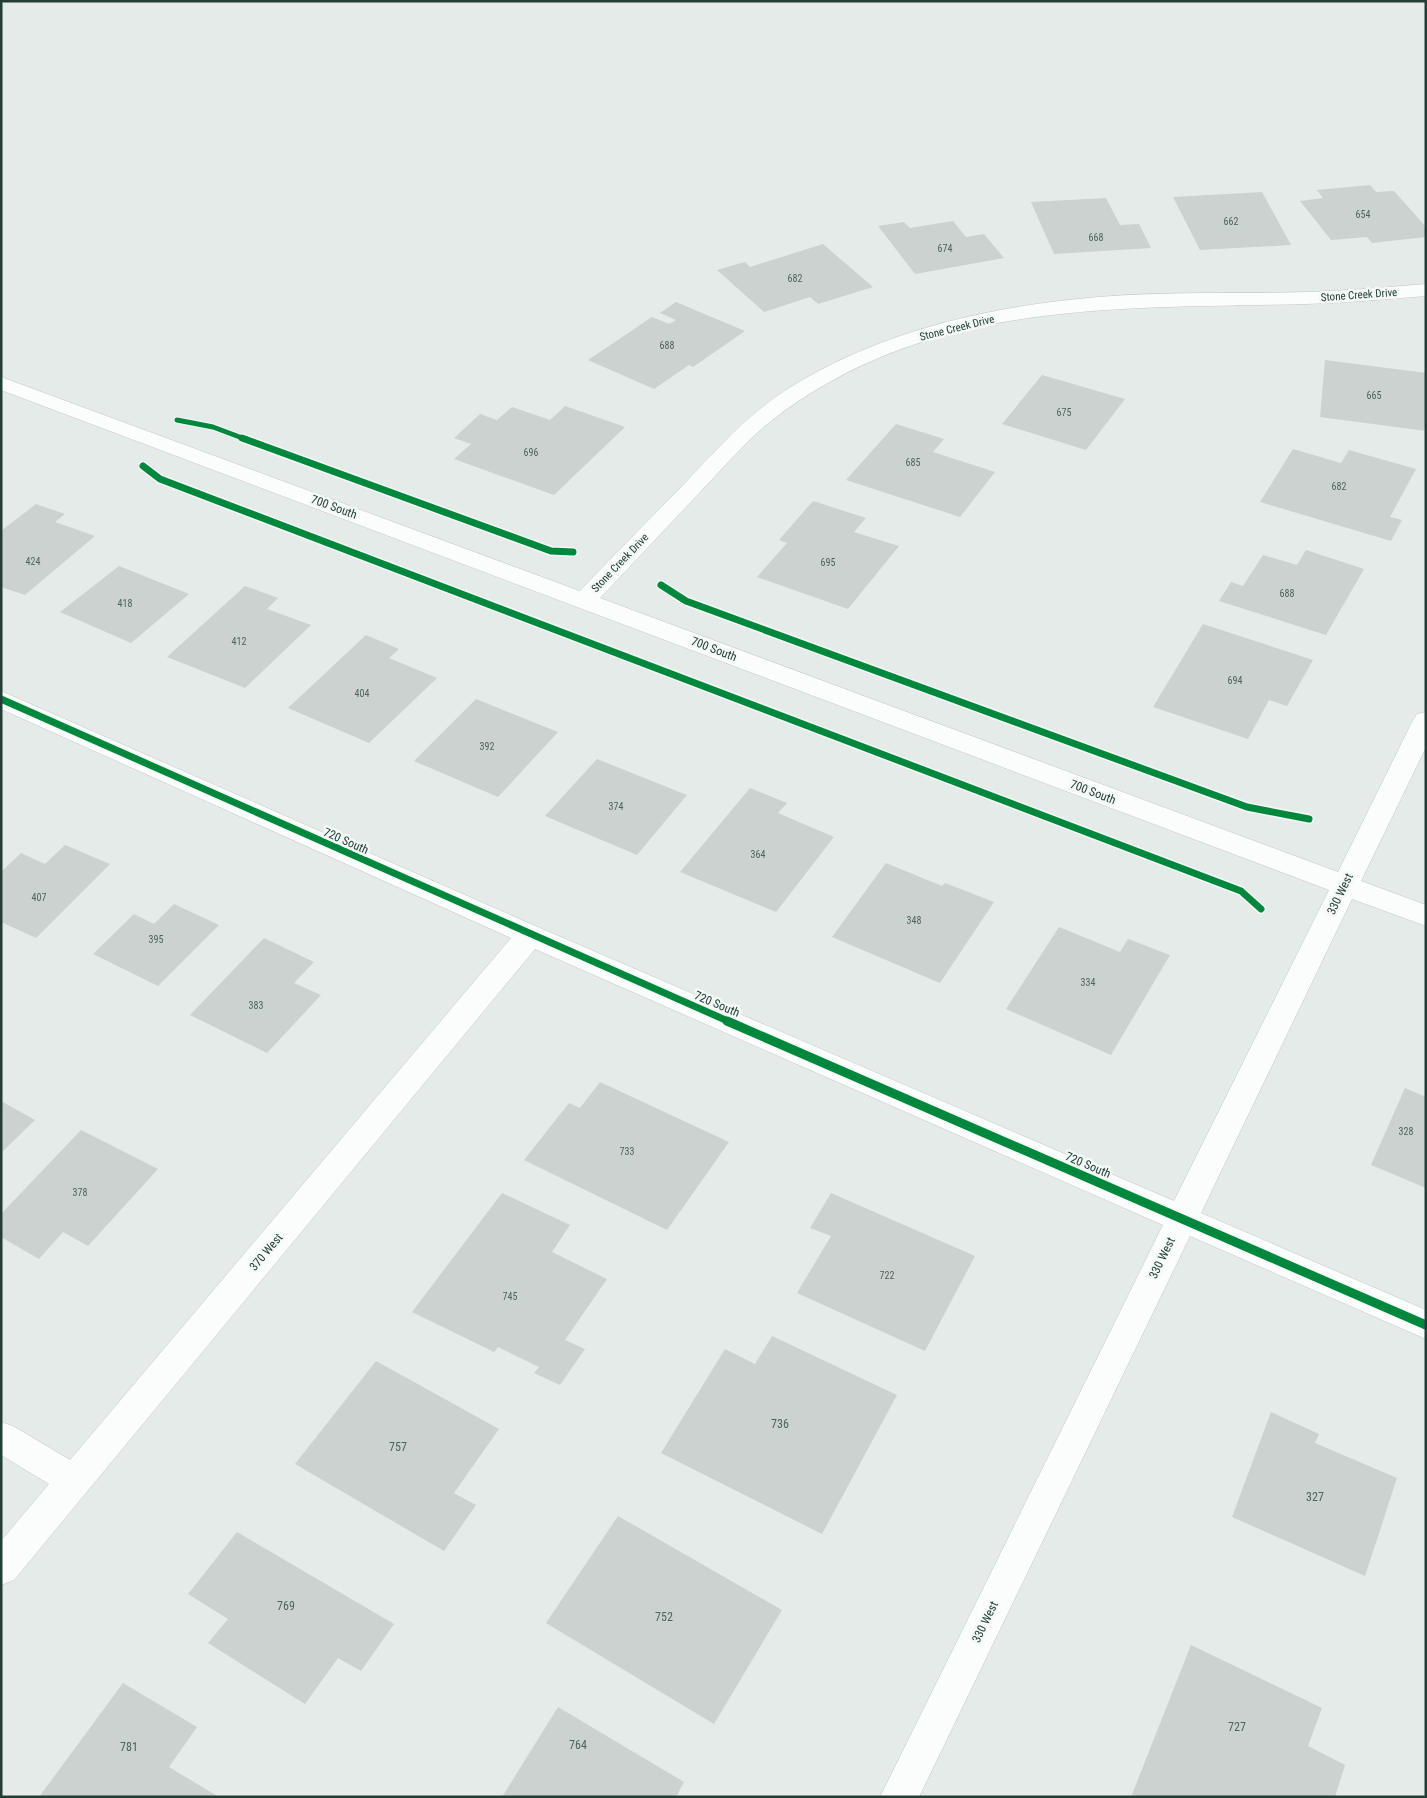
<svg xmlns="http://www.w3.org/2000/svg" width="1427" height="1798" font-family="'Roboto Condensed',sans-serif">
  <rect width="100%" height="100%" fill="#e5ebe8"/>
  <!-- building -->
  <path fill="#ccd2cf" d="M1370,185l6,7 18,-1 32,36v10l-54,6 -5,-6 -36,3 -31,-39 23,-3 -6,-8z
    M1262,192l29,53 -91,5 -27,-53z
    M1106,198l14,27 19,-1 12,24 -97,6 -23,-52z
    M953,221l13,16 18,-3 20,24 -89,16 -37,-48 26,-4 6,6z
    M823,244l50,43 -55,17 -8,-7 -46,15 -47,-42 28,-8 5,5z
    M676,302l69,29 -52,36 -4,-2 -35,24 -66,-29 64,-43 17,7 7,-4 -16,-7z
    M1325,360l101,13v58l-106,-14z
    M1042,375l83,24 -39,51 -84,-26z
    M565,406l60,21 -71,68 -100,-36 17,-15 -17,-6 26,-24 17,6 15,-13 38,13z
    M896,424l48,15 -11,13 62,20 -35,45 -114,-37z
    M1293,449l48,14 8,-13 67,19 -26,48 12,3 -11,21 -131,-39z
    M813,501l53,17 -12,14 45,14 -51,63 -91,-32 30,-34 -8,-3z
    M36,504l29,10 -10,8 40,14 -70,59 -24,-8v-56z
    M1306,550l58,19 -38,66 -107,-34 12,-19 12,4 20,-31 34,10z
    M119,566l70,28 -58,49 -71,-31z
    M245,586l33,12 -11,11 44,16 -66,63 -78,-31z
    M1203,624l110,36 -26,46 -18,-6 -21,39 -95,-32z
    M366,635l33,14 -10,9 48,20 -68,65 -81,-35z
    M476,699l82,33 -60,65 -84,-36z
    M597,759l90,36 -50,60 -92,-39z
    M750,788l37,15 -9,10 56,24 -58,75 -96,-40z
    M65,845l45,19 -74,74 -35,-16v-50l20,-19 24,11z
    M886,863l56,23 3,-3 49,19 -54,81 -108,-46z
    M174,904l45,21 -61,61 -65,-32 41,-40 20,10z
    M1059,927l61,25 8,-13 42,16 -59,100 -105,-46z
    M264,938l50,24 -20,21 27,12 -54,58 -77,-38z
    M600,1082l129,60 -62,88 -143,-70 45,-57 11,5z
    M1405,1088l21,9v91l-55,-23z
    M1,1101l34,19 -34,33z
    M81,1130l77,39 -70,77 -25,-14 -24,27 -38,-22v-23z
    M502,1193l68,32 -18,27 55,27 -42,61 20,9 -25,36 -26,-12 5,-6 -41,-20 -4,5 -82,-40z
    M831,1193l144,63 -50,95 -128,-58 34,-57 -21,-8z
    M772,1336l125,59 -75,139 -161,-81 64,-104 30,15z
    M376,1361l123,68 -45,64 22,12 -32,46 -149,-87z
    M1271,1412l48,22 -4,9 82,35 -32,98 -133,-59z
    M618,1516l164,94 -68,114 -168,-101z
    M237,1532l157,92 -33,47 -23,-13 -33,46 -97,-61 20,-24 -40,-25z
    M1191,1645l131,63 -14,38 37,19 -10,32h-204z
    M123,1683l74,44 -28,40 50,30h-180z
    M558,1707l126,75 -8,15h-174z"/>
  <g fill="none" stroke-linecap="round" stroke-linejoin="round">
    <defs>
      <path id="minor" d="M1426,284v12c-40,3 -81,7 -121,8 -188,5 -376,-6 -534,117 -25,20 -47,46 -69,69 -34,36 -68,72 -102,108l738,274 75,-152 4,-6 9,-2v35l-65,134 65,24v21l-74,-27 -151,314 225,97v29l-236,-103 -271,561h-39l283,-572 -628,-276 -521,631 -13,5v-44l48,-57 -48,-29v-33l12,4 57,34 441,-522 -510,-229v-18l539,237 634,273 155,-311 -1328,-500v-13l579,214c35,-37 71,-73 106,-109 33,-35 64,-70 105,-95 91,-57 202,-81 307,-90 70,-6 140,-3 209,-5 40,-1 79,-5 119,-8z"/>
    </defs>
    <!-- minor casing -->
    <use href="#minor" stroke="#c2c8c5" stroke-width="1"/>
    <!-- minor -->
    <use href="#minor" fill="#fbfcfc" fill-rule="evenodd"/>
    <defs>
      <path id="cycleway-far2" d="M177,420l36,7 32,12"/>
      <path id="cycleway-far1" d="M242,438l309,113 22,1
        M143,466l17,13 1081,412 20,18
        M661,585l25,16 561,206 62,12
        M1,699l729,323"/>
      <path id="cycleway" d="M727,1021l699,304"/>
    </defs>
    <!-- cycleway-far2 casing -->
    <use href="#cycleway-far2" stroke="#f4f9f6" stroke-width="7"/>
    <!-- cycleway-far1 casing -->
    <use href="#cycleway-far1" stroke="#f4f9f6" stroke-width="10"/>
    <!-- cycleway casing -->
    <use href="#cycleway" stroke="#f4f9f6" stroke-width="12"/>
    <!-- cycleway-far2 -->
    <use href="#cycleway-far2" stroke="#00873e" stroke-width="5"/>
    <!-- cycleway-far1 -->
    <use href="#cycleway-far1" stroke="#00873e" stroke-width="7"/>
    <!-- cycleway -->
    <use href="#cycleway" stroke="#00873e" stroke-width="9"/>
  </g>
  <g text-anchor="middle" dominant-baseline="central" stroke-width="5" stroke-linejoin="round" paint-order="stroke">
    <!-- number labels -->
    <g font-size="10" fill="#4d645e">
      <text x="1363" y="214">654</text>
      <text x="1231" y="221">662</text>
      <text x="1096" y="237">668</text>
      <text x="945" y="248">674</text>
      <text x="795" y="278">682</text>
      <text x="667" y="345">688</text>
      <text x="1374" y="395">665</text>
      <text x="1064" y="412">675</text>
      <text x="531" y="452">696</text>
      <text x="913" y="462">685</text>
      <text x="1339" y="486">682</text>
      <text x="33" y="561">424</text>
      <text x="828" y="562">695</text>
      <text x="1287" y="593">688</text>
      <text x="125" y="603">418</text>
      <text x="239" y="641">412</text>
      <text x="1235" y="680">694</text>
      <text x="362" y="693">404</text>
      <text x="487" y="746">392</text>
      <text x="616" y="806">374</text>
      <text x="758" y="854">364</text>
      <text x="39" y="897">407</text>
      <text x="914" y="920">348</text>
      <text x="156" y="939">395</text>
      <text x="1088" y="982">334</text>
      <text x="256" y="1005">383</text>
      <text x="1406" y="1131">328</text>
      <text x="627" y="1151">733</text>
      <text x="80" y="1192">378</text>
      <text x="887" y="1275">722</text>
      <text x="510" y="1296">745</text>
    </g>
    <!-- far-street labels -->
    <g font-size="11" fill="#223e37" stroke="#f4f9f6">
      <text transform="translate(1359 295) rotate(-4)">Stone Creek Drive</text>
      <text transform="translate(957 328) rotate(-14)">Stone Creek Drive</text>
      <text transform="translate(620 563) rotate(-46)">Stone Creek Drive</text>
    </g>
    <!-- street labels -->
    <g font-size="12" fill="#223e37" stroke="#f4f9f6">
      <text transform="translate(334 507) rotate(20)">700 South</text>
      <text transform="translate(714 649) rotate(21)">700 South</text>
      <text transform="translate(1093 792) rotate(21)">700 South</text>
      <text transform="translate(346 841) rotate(24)">720 South</text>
      <text transform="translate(1340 894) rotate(-64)">330 West</text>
      <text transform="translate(717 1004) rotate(23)">720 South</text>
      <text transform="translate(1088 1165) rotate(23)">720 South</text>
      <text transform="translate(266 1252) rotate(-50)">370 West</text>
      <text transform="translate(1162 1258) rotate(-64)">330 West</text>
      <text transform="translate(985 1622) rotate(-64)">330 West</text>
    </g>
    <!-- near-number labels -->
    <g font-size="12" fill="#4d645e">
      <text x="780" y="1424">736</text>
      <text x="398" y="1447">757</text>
      <text x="1315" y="1497">327</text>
      <text x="286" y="1606">769</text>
      <text x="664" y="1617">752</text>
      <text x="1237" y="1727">727</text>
      <text x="578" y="1745">764</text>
      <text x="129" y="1747">781</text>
    </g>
  </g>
  <!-- border -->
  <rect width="1427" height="1798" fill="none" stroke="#223e37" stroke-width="5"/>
</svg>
